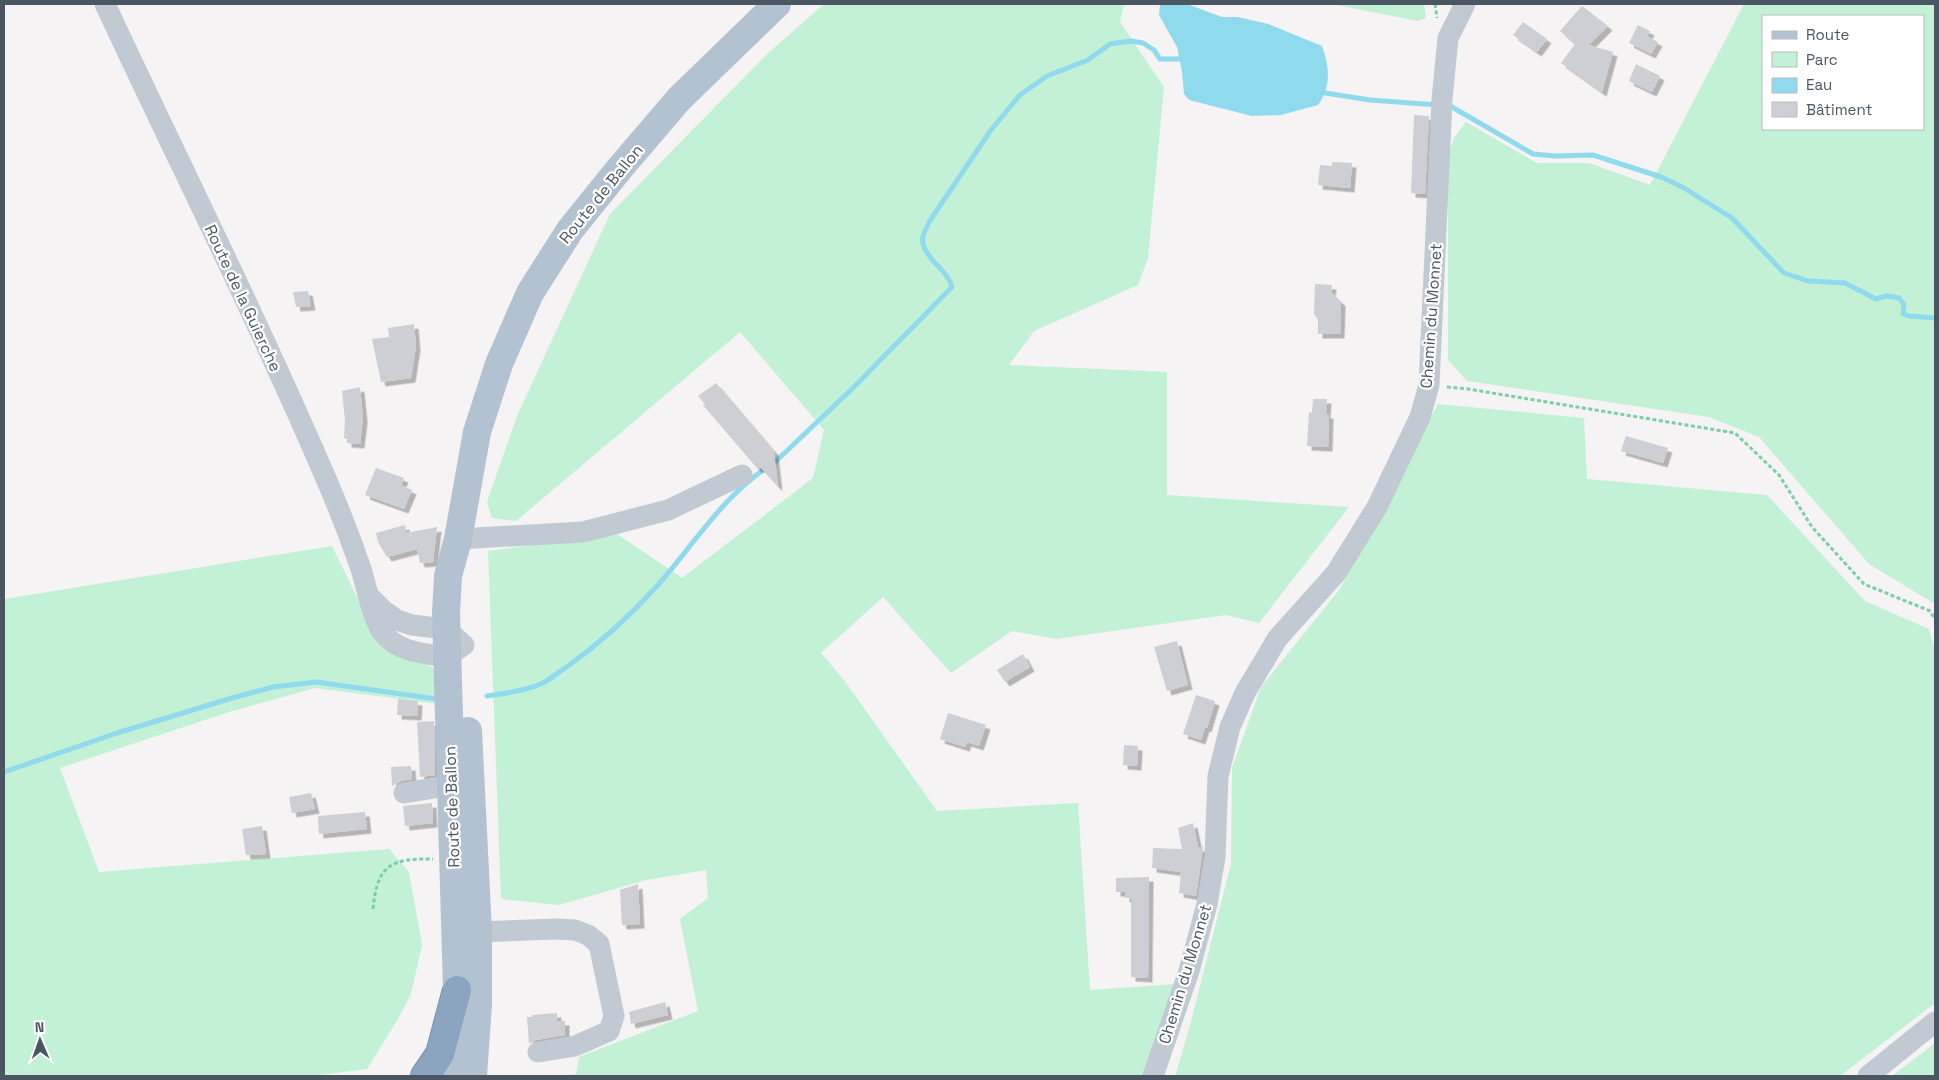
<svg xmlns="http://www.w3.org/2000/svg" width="1939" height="1080" font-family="'Space Grotesk',sans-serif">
  <defs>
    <filter id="shadow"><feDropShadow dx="4.5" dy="4.5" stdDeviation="0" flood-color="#0004"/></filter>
  </defs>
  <rect width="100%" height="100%" fill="#f5f3f3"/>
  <!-- green -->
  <path fill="#c3f1d5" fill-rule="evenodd" d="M824,4h300l-4,18 44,65 -16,171 -10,27 -104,46 -25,34 158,7v123l182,12 -90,116 -33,-8 -170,24 -44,-8 -61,42 -68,-76 -62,56 23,27 93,131 141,-8 12,187 86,-6 -31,92h-586l17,-2 3,-17 119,-46 -18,-92 28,-21 -2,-28 -60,10 -87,25 -58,-6 -13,-348 129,-17 65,44 131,-100 11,-48 -84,-98 -224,189 -24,-3 -5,-16 30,-86 93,-202 157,-160z
    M1331,4h93l2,14 -8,3z
    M1744,4h191v600l-66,-40 -110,-127 -50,-20 -242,-36 -19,-21v-204l6,-18 12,-16 71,41h52l61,22zM1763,16h160v113h-160z
    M1438,404l146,14 3,61 180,16 98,106 64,28 6,22v352l-95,73h-665l14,-47 42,-165 1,-96 29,-81 78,-97z
    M332,546l45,92 55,29 7,11v26l-124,-16 -86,24 -169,56 39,104 290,-23 20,23 13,73 -11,49 -13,25 -31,50 -54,7h-309v-477z
    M1935,1043v33h-43z"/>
  <!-- water -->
  <path fill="#90daee" d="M1160,4h27l35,13h16l30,7 54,22c8,21 9,41 -4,59l-37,10 -29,1 -63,-16 -5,-6 -2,-22 -5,-25 -18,-32z"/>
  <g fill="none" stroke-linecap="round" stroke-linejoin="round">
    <!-- stream -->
    <path stroke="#90daee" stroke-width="5" d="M1319,92l51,8 68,5
      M1446,106l6,1 81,47 22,2 38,-1 68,22 23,11 48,30 52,55 24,8 37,2 31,16 11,-3 12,2 5,6 -1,10 6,2 26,2
      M487,696c19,-3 38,-5 56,-13 9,-5 17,-12 25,-17 32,-23 62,-50 88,-79 38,-42 68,-94 118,-124l79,-75 99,-101c-4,-18 -33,-31 -29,-51 1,-4 5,-10 6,-14l62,-92 29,-35 27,-19 41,-16 22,-16 21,-3 12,2 11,7 6,9h25
      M4,772l113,-39 115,-35 41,-11 43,-5 121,17"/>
  </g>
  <!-- building -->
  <path fill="#cdcfd5" filter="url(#shadow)" d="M1582,6l26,20 -19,19 24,7 -11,40 -41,-29 14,-19 -15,-13z
    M1523,22l24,17 -10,13 -24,-17z
    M1638,25l12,6 -3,5 11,6 -7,12 -22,-11z
    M1636,64l24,12 -8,16 -23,-11z
    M1414,115l15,1 -4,78 -14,-1z
    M1332,162l20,1 -2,25 -32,-3 2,-20 12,1z
    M1315,284l17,1 -1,7 10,10 -1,32h-22v-14l-4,-6z
    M308,291l3,15 -15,1 -3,-15z
    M414,324l2,22 -5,32 -30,4 -9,-43 17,-2 -1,-9z
    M716,383l58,68 4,36 -17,-19h-4l-54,-63 2,-1 -7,-8z
    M360,387l3,31 -3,26 -13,-1v-4l-3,-1 1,-18 -3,-29z
    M1313,399h14l-1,15h3l-1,33 -21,-1 2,-34 3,1z
    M1626,436l42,12 -5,15 -42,-12z
    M376,468l28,10 -3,7 11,5 -8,19 -39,-14z
    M405,525l1,8 31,-6 -4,35 -13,1 -3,-14 -30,8 -9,-15 -2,-9z
    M1177,641l11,44 -21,6 -13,-44z
    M1023,654l7,13 -25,15 -8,-12z
    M1196,695l19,6 -8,27 -2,-1 -4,13 -18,-6z
    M398,699l20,2 -1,15 -20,-1z
    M948,713l38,12 -7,21 -12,-4 -2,5 -25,-8z
    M434,721l1,54 -15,2 -3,-55z
    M1124,745l14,1 -1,20 -14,-1z
    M411,766l1,13 -11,2 -9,5 -1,-19z
    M311,793l4,16 -23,4 -3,-16z
    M432,803l1,20 -28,3 -2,-20z
    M365,812l2,17 -48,5 -1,-18z
    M1193,823l5,24h5l-7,49 -17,-3 2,-21 -29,-4 1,-20 29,1 -4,-21z
    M262,826l4,28 -20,1 -4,-26z
    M1149,877l-1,101 -17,-1v-79h-6v-6h-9v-14z
    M638,884l2,40 -18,1 -2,-35z
    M665,1002l3,13 -37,9 -2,-12z
    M557,1013v8h8v14l-29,5 -7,4 -2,-27h5v-2z"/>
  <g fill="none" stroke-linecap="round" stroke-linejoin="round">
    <defs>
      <path id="highway" d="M425,1076l15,-22 17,-64"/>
    </defs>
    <!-- highway casing -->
    <use href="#highway" stroke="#7690ad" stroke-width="30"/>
    <!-- path -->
    <path stroke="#7ad0a6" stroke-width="3" stroke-dasharray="4 2.5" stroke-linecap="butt" d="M1435,4l2,14
      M1447,387l21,2 267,44 44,42 33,52 52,57 66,27 5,8
      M373,909c4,-44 18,-51 60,-50"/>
    <!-- minor -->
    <path stroke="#c1cad2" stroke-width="21" d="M105,4c74,159 153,316 222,477 12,28 23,56 33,85 6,17 13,57 24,68 16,19 40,19 62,23l18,-12 -18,-16 -34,-4 -15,-5 -14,-10 -13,-13
      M458,539l125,-7 85,-22 74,-35
      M404,793l30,-5 32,-2
      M464,939l14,-7 78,-3 19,1 13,5 11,9 15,72 -5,15 -34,15 -37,6
      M1153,1076l36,-105 18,-67 8,-47 3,-81 12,-49 15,-34 32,-54 59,-66 41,-66 43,-90 9,-32 13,-286 6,-61 17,-34
      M1868,1076l67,-54"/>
    <!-- major -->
    <path stroke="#b3c2d1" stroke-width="28" d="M468,731l10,201v72l-5,72
      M449,1076l8,-86 -11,-377 2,-37 10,-37 19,-107 22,-68 31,-71 40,-63 50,-62 59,-69 98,-95"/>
    <!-- highway -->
    <use href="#highway" stroke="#8ba5c1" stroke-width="28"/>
  </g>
  <g text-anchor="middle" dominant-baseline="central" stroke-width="4.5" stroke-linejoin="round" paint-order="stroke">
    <!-- street labels -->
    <g font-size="16" fill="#4a5661" stroke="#fff">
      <text transform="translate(601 194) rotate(-51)">Route de Ballon</text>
      <text transform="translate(243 298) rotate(65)">Route de la Guierche</text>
      <text transform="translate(1431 316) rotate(-86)">Chemin du Monnet</text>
      <text transform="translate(452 807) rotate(-92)">Route de Ballon</text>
      <text transform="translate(1185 974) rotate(-73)">Chemin du Monnet</text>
    </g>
  </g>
  <!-- border -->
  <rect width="1939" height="1080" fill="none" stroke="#4a5661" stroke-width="10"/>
  <!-- legend -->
  <rect x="1762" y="15" width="162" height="115" fill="#ffffff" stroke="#b7bbc0"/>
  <rect x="1772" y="31" width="25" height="8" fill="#b3c2d1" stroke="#b7bbc0"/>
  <text x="1806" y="40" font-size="15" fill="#4a5661">Route</text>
  <rect x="1772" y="52" width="25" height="15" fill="#c3f1d5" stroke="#b7bbc0"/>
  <text x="1806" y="65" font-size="15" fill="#4a5661">Parc</text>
  <rect x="1772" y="78" width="25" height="15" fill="#90daee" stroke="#b7bbc0"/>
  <text x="1806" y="90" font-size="15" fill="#4a5661">Eau</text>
  <rect x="1772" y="102" width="25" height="15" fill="#cdcfd5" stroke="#b7bbc0"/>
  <text x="1806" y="115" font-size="15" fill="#4a5661">Bâtiment</text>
  <!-- north arrow -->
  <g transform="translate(40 1040) rotate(358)" stroke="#ffffff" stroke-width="4" paint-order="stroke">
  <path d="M0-4L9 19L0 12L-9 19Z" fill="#4a5661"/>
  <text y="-8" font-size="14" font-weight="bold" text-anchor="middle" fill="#4a5661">N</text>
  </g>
</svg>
